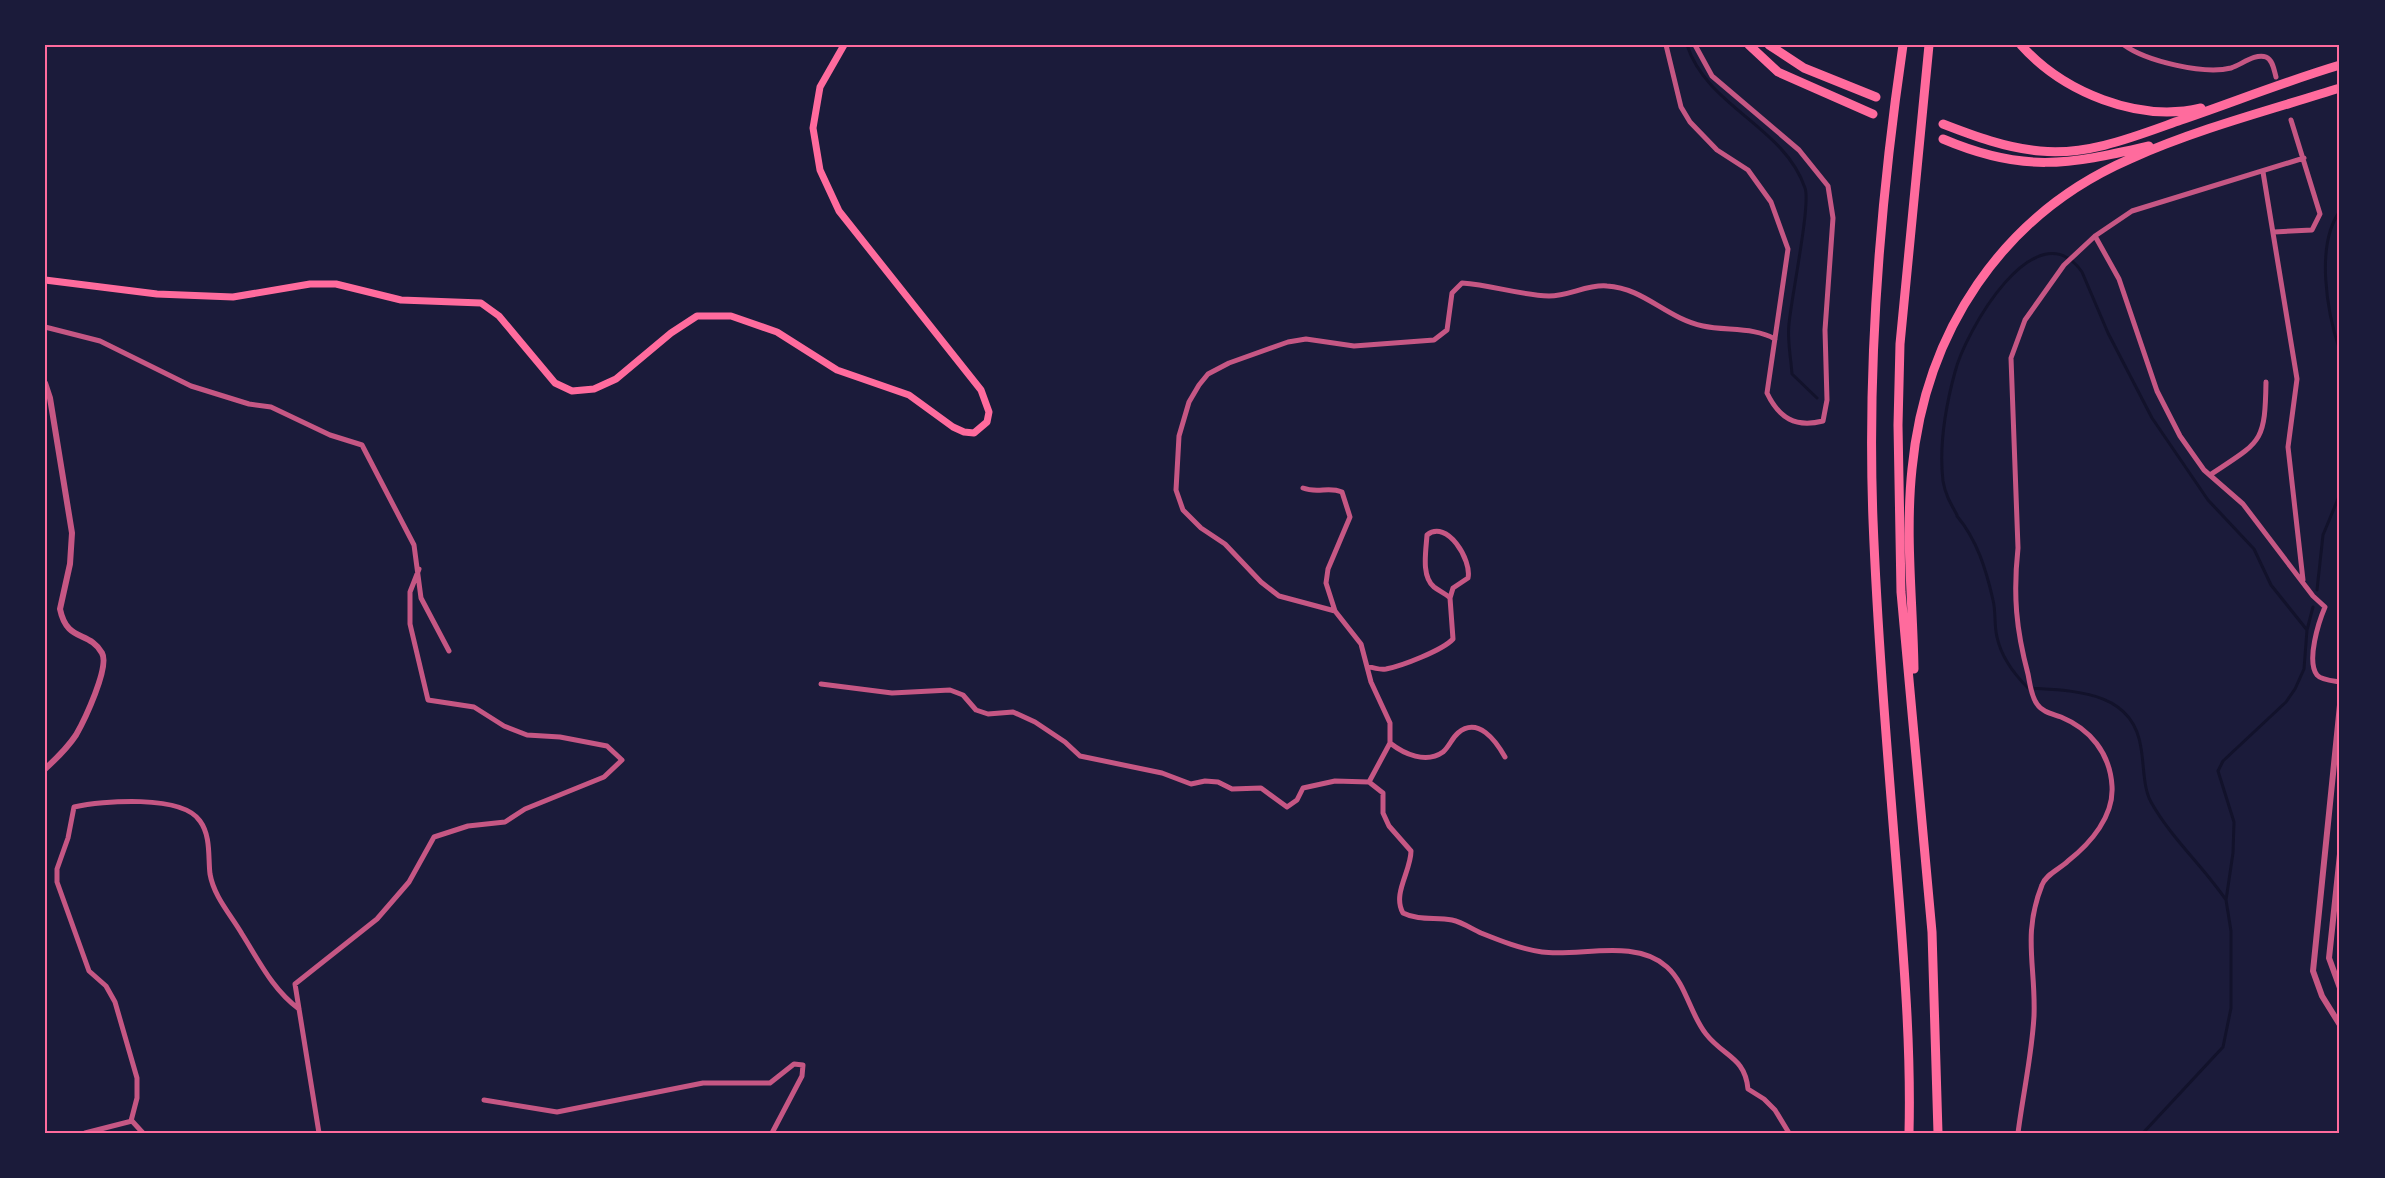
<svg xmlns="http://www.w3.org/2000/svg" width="2385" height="1178" font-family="'Space Grotesk',sans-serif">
  <rect width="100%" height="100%" fill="#1b1b3a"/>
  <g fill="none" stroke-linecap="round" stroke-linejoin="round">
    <!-- stream -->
    <path stroke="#12122b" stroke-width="3" d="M1687,45c20,62 97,81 118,143 6,16 -14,111 -16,136 -2,16 2,34 3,50l25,24
      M2340,211c-25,34 -13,102 0,140
      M1957,515c-6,-11 -12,-21 -14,-34 -4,-34 3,-76 12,-109 10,-40 81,-165 127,-100l26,61 44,85 56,82 46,49 17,36 36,45
      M1957,516c20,24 29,53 36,84 3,12 1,26 4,37 4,19 18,38 31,51 46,3 105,2 113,60 3,16 2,40 10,54 20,36 52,64 75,98
      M2317,590l6,-55 17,-41
      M2143,1133l80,-86 8,-39v-77l-5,-31 7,-47 1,-31 -16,-51 5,-10 63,-59 9,-13 9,-20 3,-39 6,-23"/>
    <!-- minor -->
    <path stroke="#c65784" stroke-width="5" d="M1666,45l15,62 9,15 27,28 31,20 23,32 17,47 -21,144c12,25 28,35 56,28l4,-21 -2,-70 8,-112 -5,-32 -29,-36 -87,-74 -17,-31
      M2124,45c22,16 80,30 107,23 10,-3 24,-15 35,-11 7,3 8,13 10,20
      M2263,172l34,207 -9,68 15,133
      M2274,232l38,-2 8,-16 -29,-94
      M2095,236l24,43 38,112 23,45 24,34 39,34 70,92 12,11c-6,14 -19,54 -8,68 4,5 17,6 23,7
      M45,327l55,14 91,45 58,18 22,3 59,28 32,10 52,100 7,53 28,53
      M2210,475c51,-34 55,-31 56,-93
      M1303,488c15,6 25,-2 39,4l8,25 -22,52 -2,14 9,28
      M1367,666c6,2 12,4 19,3 16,-3 57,-19 67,-30l-3,-41 3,-10 15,-10c4,-18 -21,-59 -41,-43 -1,16 -6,41 7,52 5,4 11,6 16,11
      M821,684l71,9 58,-3 13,5 13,15 12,4 25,-2 22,10 30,20 15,14 82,17 29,11 14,-3 13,1 14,7 29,-1 26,19 10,-7 6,-12 32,-7 34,1 21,-39v-20l-19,-41 -10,-38 -26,-33 -56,-15 -18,-14 -36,-38 -24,-16 -18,-18 -7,-20 3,-54 10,-34 10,-17 9,-11 21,-11 59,-21 18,-3 48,7 80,-6 13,-10 5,-37 10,-10c30,2 57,12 87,13 20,0 39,-12 58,-10 37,2 59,32 96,40 23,5 52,1 72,13
      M1390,743c14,11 36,21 53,9 6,-5 9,-14 15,-19 20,-17 38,8 47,24
      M1369,782l14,11v20l6,13 22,25c0,20 -19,43 -8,62 16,8 32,4 49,7 10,2 20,9 29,13 20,8 40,16 61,19 38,5 93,-14 125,15 19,17 23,47 39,67 18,23 39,23 42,55l16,10 11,11 14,23
      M484,1100l73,12 146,-29h67l24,-19 9,1 -1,11 -30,57
      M131,1121l6,-23v-20l-22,-76 -9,-16 -17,-15 -32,-89v-13l11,-31 6,-31c28,-6 108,-13 126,14 11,15 8,36 10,53 4,23 21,41 32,60 17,27 31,56 57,75
      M85,1133l47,-12 11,12
      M319,1133l-24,-149 82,-65 32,-37 25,-45 34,-11 37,-4 20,-13 79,-32 18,-17 -15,-14 -47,-9 -33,-2 -23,-9 -30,-19 -46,-7 -18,-76v-32l9,-23
      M2018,1133c5,-39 14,-79 16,-117 2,-50 -12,-81 8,-131 4,-11 18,-16 26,-24 23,-18 46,-45 44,-75 -2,-33 -22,-57 -51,-69 -8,-3 -19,-5 -24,-13 -6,-8 -7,-20 -9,-30 -12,-45 -15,-79 -10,-126l-7,-190 14,-38 39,-55 31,-29 37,-25 172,-53"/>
    <!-- tertiary -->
    <path stroke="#c65784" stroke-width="6" d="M45,383l5,15 22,135 -2,31 -10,45c7,34 29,21 42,44 8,14 -18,68 -26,82 -8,12 -20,24 -31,34
      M2340,705l-27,266 9,25 18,29
      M2340,854l-11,104 11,30"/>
    <!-- secondary -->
    <path stroke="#ff6b9d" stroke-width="7" d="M45,280l112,14 76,3 77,-13h26l65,16 80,3 18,13 56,67 17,8 22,-2 22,-10 55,-46 26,-17h34l46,16 60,38 72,25 44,32 11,5 10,1 13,-11 2,-10 -8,-22 -142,-179 -19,-41 -7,-42 7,-41 24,-42"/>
    <!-- motorway -->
    <path stroke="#ff6b9d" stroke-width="9" d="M1749,45l29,27 95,42
      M1769,45l35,23 72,29
      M1903,45c-23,157 -36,317 -30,475 5,126 16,252 26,378 6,78 12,156 10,235
      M1929,45l-29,299 -2,81 3,167 31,340 6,201
      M2021,45c42,47 117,78 180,63
      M1943,124c31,12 63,24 97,27 48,5 96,-15 141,-31 53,-18 105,-39 159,-55
      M1943,139c80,34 124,26 206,7
      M1914,669c-1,-66 -9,-134 -2,-200 13,-136 89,-254 218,-310 67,-30 140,-49 210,-71"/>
  </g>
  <!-- border -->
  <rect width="2385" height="1178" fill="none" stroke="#1b1b3a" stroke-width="93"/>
  <rect x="46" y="46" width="2292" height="1086" fill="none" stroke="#ff6b9d" stroke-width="2"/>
</svg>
